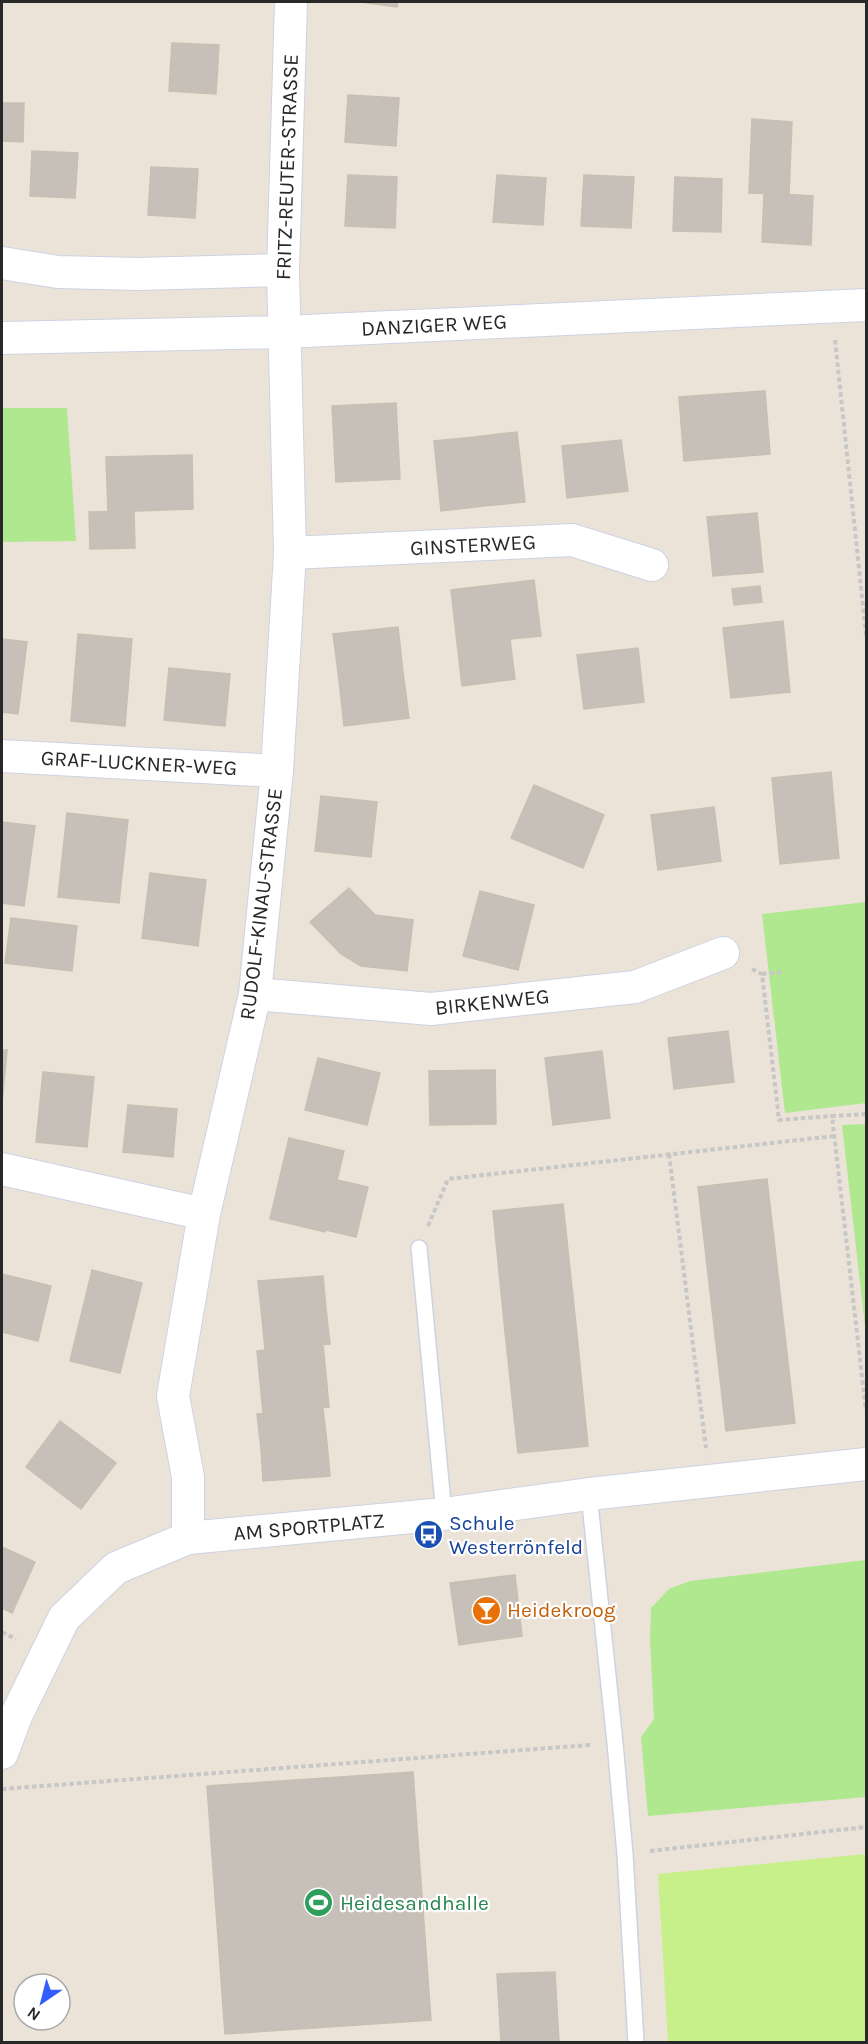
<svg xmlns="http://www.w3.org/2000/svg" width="868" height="2044" font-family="Karla,sans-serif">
  <rect width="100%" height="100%" fill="#ece3d8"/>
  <!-- green -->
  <path fill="#afe88f" d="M2,408h65l9,133 -74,1z
    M866,902v201l-81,10 -23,-199z
    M866,1124v211l-24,-210z
    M866,1560v237l-218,19 -7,-79 13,-18 -4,-80 1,-31 18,-19 21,-8z"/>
  <!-- pitch -->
  <path fill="#c7f08a" d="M866,1854v188h-198l-10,-168z"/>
  <!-- building -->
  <path fill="#c7c0b8" stroke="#c7bfb2" stroke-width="1.5" d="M360,2h38l-1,5z
    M172,43l47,2 -3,49 -47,-3z
    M348,95l51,3 -3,48 -51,-4z
    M2,103h22l-1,39 -21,-1z
    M752,119l40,3 -3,72 -40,-1z
    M32,151l46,2 -3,45 -45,-2z
    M151,167l47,2 -3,49 -47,-3z
    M348,175l49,2 -2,51 -50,-2z
    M497,175l49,3 -3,47 -50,-3z
    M584,175l50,2 -3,51 -50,-2z
    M675,177l47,2 -1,53 -48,-1z
    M764,193l49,3 -2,49 -49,-3z
    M765,391l5,63 -86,7 -5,-64z
    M396,403l4,76 -64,3 -4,-76z
    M517,432l8,70 -42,4 -8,-69z
    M475,437l8,69 -42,5 -7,-70z
    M621,440l7,51 -61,7 -5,-52z
    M192,455l1,54 -85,3 -2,-55z
    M134,511l1,37 -45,1 -1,-37z
    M757,513l6,59 -50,4 -6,-59z
    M534,580l7,56 -31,3 5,40 -53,7 -11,-96z
    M760,586l2,16 -28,3 -2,-16z
    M783,621l7,71 -59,6 -8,-70z
    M398,627l5,45 -64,8 -6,-46z
    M78,634l54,5 -7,87 -54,-5z
    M2,639l25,3 -9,72 -16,-2z
    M638,648l6,54 -60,7 -7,-54z
    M169,668l61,6 -5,52 -61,-6z
    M403,672l6,46 -65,8 -5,-46z
    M831,772l4,44 -59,5 -4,-43z
    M534,785l70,30 -21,53 -72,-30z
    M321,796l56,6 -6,55 -56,-6z
    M714,807l7,54 -63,9 -7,-55z
    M67,813l61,7 -9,83 -61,-6z
    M835,816l4,42 -59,6 -4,-43z
    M2,822l33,4 -11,80 -22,-3z
    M150,873l56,7 -8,66 -56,-8z
    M349,888l26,27 38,5 -6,51 -46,-5 -20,-12 -31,-32z
    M480,891l54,14 -16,65 -55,-14z
    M11,918l33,4 -5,45 -34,-4z
    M44,922l33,4 -5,45 -33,-4z
    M728,1031l6,51 -60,7 -6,-51z
    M2,1050h5l-5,53z
    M602,1051l8,67 -57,7 -8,-67z
    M318,1058l62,15 -13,52 -62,-15z
    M495,1070l1,54 -66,1 -1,-54z
    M43,1072l51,5 -7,70 -51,-5z
    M128,1105l49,4 -4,48 -50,-5z
    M289,1138l55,13 -7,29 31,7 -12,50 -30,-7 -1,2 -55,-13z
    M767,1179l14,122 -69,8 -14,-122z
    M563,1204l13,121 -71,7 -12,-121z
    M92,1270l50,13 -22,90 -50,-12z
    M2,1274l49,12 -13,55 -36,-9z
    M323,1276l3,33 -64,9 -4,-37z
    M781,1301l14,122 -69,8 -14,-122z
    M326,1309l4,35 -65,6 -3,-32z
    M576,1325l12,121 -70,7 -13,-121z
    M323,1344l3,31 -66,7 -3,-31z
    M326,1375l3,32 -66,6 -3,-31z
    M323,1408l4,35 -66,6 -4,-35z
    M60,1421l56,42 -35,46 -55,-42z
    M327,1443l3,33 -67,5 -2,-32z
    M2,1547l33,15 -23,51 -10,-5z
    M515,1575l7,61 -63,9 -9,-62z
    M413,1772l18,248 -206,14 -18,-248z
    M555,1972l4,70h-58l-4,-68z"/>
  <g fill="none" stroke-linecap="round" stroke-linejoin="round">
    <defs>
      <path id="service" d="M419,1248l25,266
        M589,1494l26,249 10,111 11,188"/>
      <path id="minor" d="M2,263l56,9 81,2 144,-4
        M2,338l282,-6 582,-27
        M290,553l282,-13 80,25
        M2,756l275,15
        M255,994l176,15 204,-22 88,-34
        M2,1169l202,45
        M188,1538v-61l-15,-81 31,-182 51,-220 22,-223 13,-218 -7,-283 8,-268
        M2,1753l14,-37 48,-98 52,-50 72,-30 256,-24 145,-20 277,-30"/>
    </defs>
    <!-- service casing -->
    <use href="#service" stroke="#cdd2e3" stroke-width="18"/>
    <!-- minor casing -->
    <use href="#minor" stroke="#cdd2e3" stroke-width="34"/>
    <!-- path -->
    <path stroke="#c7c7c7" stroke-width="4" stroke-dasharray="4.5 3" stroke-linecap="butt" d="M835,340l31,295
      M752,969l10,5 17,146 53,-4
      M762,974l22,-2
      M866,1114l-34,2 34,295
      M669,1154l37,294
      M428,1226l20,-47 387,-43
      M2,1632l14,7
      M2,1789l588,-44
      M650,1851l216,-24"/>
    <!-- service -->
    <use href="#service" stroke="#fff" stroke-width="15"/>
    <!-- minor -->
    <use href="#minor" stroke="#fff" stroke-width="32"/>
  </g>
  <!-- icons -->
  <defs>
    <symbol id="bus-disc" viewBox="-11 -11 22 22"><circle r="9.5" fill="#1a4fb4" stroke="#fff"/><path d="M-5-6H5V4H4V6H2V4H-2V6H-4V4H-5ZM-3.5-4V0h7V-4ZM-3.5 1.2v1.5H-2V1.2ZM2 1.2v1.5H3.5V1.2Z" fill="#fff"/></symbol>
    <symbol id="bar-disc" viewBox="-11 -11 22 22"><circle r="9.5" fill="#e8710a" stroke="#fff"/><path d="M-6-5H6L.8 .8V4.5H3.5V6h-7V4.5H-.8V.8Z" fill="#fff"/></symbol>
    <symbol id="stadium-disc" viewBox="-11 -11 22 22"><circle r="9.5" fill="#2e9e5b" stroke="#fff"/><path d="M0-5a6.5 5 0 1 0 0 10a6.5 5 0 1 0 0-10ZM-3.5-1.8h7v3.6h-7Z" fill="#fff"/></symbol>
  </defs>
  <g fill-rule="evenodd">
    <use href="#bus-disc" x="412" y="1518" width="33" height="33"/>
    <use href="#bar-disc" x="470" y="1594" width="33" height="33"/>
    <use href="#stadium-disc" x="302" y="1886" width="33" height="33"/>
  </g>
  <g text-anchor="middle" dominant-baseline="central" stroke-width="4.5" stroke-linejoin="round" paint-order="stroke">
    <!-- street labels -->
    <g font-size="21" fill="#282828" stroke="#fff">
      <text transform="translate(287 167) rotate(-88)">FRITZ-REUTER-STRASSE</text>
      <text transform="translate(434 325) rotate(-3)">DANZIGER WEG</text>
      <text transform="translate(473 545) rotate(-3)">GINSTERWEG</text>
      <text transform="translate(139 763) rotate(3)">GRAF-LUCKNER-WEG</text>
      <text transform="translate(261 904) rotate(-83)">RUDOLF-KINAU-STRASSE</text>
      <text transform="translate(492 1002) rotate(-6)">BIRKENWEG</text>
      <text transform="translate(309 1527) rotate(-5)">AM SPORTPLATZ</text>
    </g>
    <!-- transit labels -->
    <g font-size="21" fill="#164399" stroke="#fff" text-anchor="start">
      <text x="449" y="1523">Schule<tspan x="449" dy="24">Westerrönfeld</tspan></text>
    </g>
    <!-- food labels -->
    <g font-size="21" fill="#c56008" stroke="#fff" text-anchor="start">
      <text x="507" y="1610">Heidekroog</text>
    </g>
    <!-- leisure labels -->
    <g font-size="21" fill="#27864d" stroke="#fff" text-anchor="start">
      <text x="340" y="1903">Heidesandhalle</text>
    </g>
  </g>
  <!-- border -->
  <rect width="868" height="2044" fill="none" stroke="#282828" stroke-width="6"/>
  <!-- north arrow -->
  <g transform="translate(42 2002) rotate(215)"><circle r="28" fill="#ffffff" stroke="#a9a9a9" stroke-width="1.5"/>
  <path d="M0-4.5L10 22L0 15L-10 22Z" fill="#325dff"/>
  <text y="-9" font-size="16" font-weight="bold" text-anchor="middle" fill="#282828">N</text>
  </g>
</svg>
